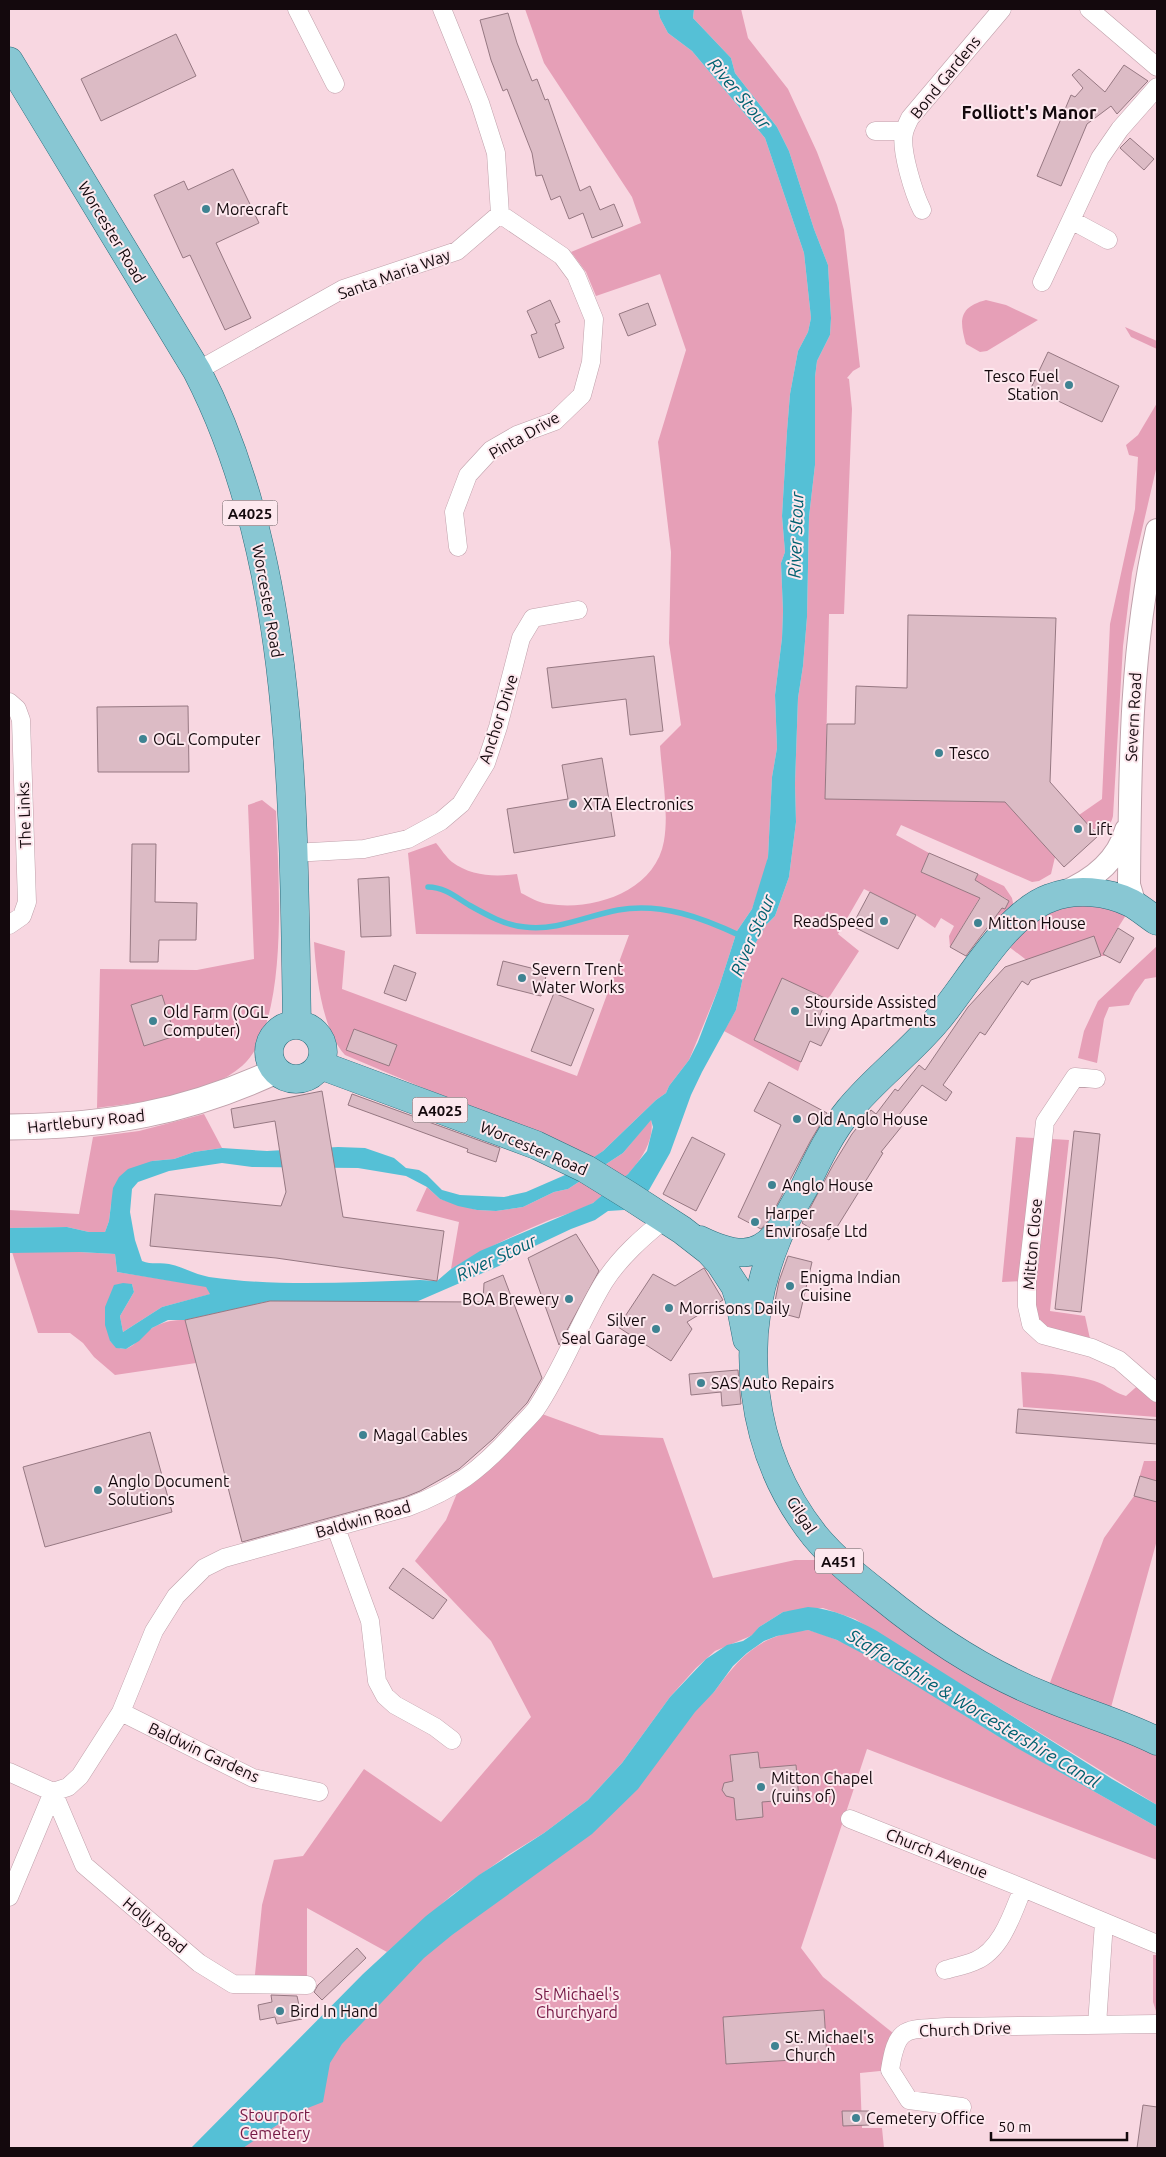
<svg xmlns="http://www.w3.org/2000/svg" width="1166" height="2157" font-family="Ubuntu,sans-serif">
  <rect width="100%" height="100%" fill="#f8d7e1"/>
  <!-- green -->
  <path fill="#e69fb7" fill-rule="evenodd" d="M525,9h133l2,9 8,15 24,18 73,87 39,115 7,65 -3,14 -10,19 -8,43 -3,37 -5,85 3,36 -4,11 2,48 -1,27 -7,57 2,53 -5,29 -4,80 -4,19 -12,33 -15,22 -18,56 -30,73 -20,26 -3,7 -10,7 -53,51 -11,8 -247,-104c-23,-25 -29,-80 -31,-113l31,9 -3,38 235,87 52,-141 -213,-1 -8,-81 28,-10c5,6 10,14 16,19 19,14 42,15 65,12l4,19c8,4 18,10 28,11 44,7 106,-12 115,-63 5,-30 -2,-64 -4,-95l21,-21 -12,-82 2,-91 -13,-110 28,-92 -26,-76 -64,22 -10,-24 -15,-20 70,-29 -9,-26 -88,-134z
    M694,9h47l7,29 40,51 29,63 20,53 7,25 16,137 -7,4 -6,7 2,1 3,30 -8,205h-15l-4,185 180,3 50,55 -4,17 -12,7 -7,1 -131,-57 -5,10 33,18 -8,19 48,21 9,-19 26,12 8,12 1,5 -1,8 -41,47 36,-59 -21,-12 -36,60 -1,-11 5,-10 -13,-8 -6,10 -19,-13 -52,-26 -26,45 21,17 -29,45 -3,3 -45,-20 -28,61 47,22 -3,9 -74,-40 12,-21 11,-52 19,-33 9,-9 14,-39 7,-55 -1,-38 3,-86 5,-32 4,-49 2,-100 6,-52v-88l2,-16 13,-26 1,-17 -3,-53 -14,-36 -25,-78 -12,-24 -42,-54 -4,-15 -38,-40z
    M986,300l20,5 32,15 -51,31 -7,1 -14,-8c-7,-24 -7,-37 20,-44z
    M1125,327l32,14v8l-26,-12z
    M1157,403v62l-25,108 -9,73 -10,170c-3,13 -9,13 -21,13l-13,-14 23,-16 8,-175 25,-115 3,-52 -9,-2 -3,-10 12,-10z
    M262,800l14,11c2,62 15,212 -34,255 -34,30 -101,36 -145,42l3,-139 97,1 57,-11 -6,-154z
    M1093,902l33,13 -15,24 -4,17h-6l-55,19 -38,-29 34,-34z
    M1157,946v31l-12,2 -10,14 -6,12 -20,2 -5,12 -7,44 -19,-5 6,-27 14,-30z
    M204,1114l18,34 -28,4 -20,7 -22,2 -41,43 -2,17 -4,11h-16l-22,-5 -58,1v-18l70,4 14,-77 46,-6z
    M651,1119c7,32 -33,69 -58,84 -13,8 -31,12 -46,18 -33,14 -65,29 -96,48l8,-47 -43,-11 11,-24 13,12 37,11 19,1 27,-4 31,-15 14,-3 55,-36z
    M1016,1137l53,3 -19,171 35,5 7,32 -49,-13 -16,-54 -25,1z
    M12,1252h67l36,2 2,18 89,14 5,8 -49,13 -39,25 -3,-16 14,-24 -2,-8 -22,57c19,21 28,-6 44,-14 11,-6 19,-7 31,-7l11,43 -81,12 -21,-18 -11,-14 -13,-10h-32z
    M1021,1372c20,1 64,3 81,12 8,4 14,9 24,12l17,-15 14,12v24l-134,-10z
    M542,1414l58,21 63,3 50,140 82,-18h21l63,50 278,143v52l-302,-186 -32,-11 -40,4 -24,15 -6,8 -38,16 -19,17 -26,29 -48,66 -34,37 -44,33 -36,22 -56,40 -65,57 -80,-44v77l-53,-1 8,-79 12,-45 29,-4 61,-87 77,53 90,-105 -40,-76 -76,-80 31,-41 16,-39z
    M1144,1461h13v79l-47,171 -62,-23 56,-150 30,-42z
    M808,1630c56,15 110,56 159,87 62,38 126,74 190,110v33l-290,-111 -66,199 22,29 75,60 -8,33 -30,3 2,55h20l2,20h-673l268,-253 235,-203c27,-37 47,-58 94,-62zM824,2010l3,48 -101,6 -3,-47z
    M1153,1955h4v59l-4,-12z"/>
  <!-- water -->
  <path fill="#55c0d6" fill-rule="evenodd" d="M658,9h36l-1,9 38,40 4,15 42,54 12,24 25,78 14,36 3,53 -1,17 -13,26 -2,16v88l-6,52 -2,100 -4,49 -5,32 -3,86 1,38 -7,55 -14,39 -9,9 -19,33 -11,52 -34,62 -11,23 -21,58 -21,37 -19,17 -6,3 -16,1 -13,9 -24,9 -53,25 -19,12 -83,36 -146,-1 -85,19h-17l-16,8 -13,13 -13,8 -10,-1 -6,-7 -5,-16v-18l9,-22 9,-2 9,1 2,8 -14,24 3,16 39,-25 48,-13 -4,-7 -89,-15 -2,-18 -36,-2 -70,1v-25l58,-1 22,5h16l4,-11 4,-33 6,-11 9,-8 24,-8 22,-2 20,-7 28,-4 45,3 71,-4 27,1 29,10 12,10 13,2 8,5 15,15 18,5 44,2 22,-5 46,-20 31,-21 53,-51 10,-7 3,-7 20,-26 9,-18 21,-55 18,-56 15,-22 16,-52 4,-80 5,-29 -2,-53 7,-57 1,-27 -2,-48 4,-11 -3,-36 5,-85 3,-37 8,-43 10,-19 3,-14 -7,-65 -39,-115 -73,-87 -24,-18 -8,-15zM651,1120l2,7 -6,24 -19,23 -35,29 -113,48 -29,18 -14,12 -17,-1c-68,2 -143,7 -211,-3 -15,-3 -26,-10 -40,-13 -9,-2 -17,1 -27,-3l-7,-21 -5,-28 2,-23 6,-7 31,-11 53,-8 30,4 106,1 48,8 21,11 13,12 18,7 19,4 19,1 27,-4 31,-15 14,-3 55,-36z
    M808,1607c26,2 47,12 69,24l235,148 45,26v22l-140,-79 -146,-90 -34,-18 -29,-10 -31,6 -13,5 -17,12 -14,13 -19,26 -19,20 -57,77 -46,45 -140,101 -28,23 -82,86 -12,19 -7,39 -28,11 -52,35h-52l172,-174 63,-58 53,-41 65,-42 44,-33 34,-37 48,-66 36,-38 21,-14 16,-4 9,-6 7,-8 24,-15z"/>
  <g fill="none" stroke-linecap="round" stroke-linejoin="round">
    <!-- stream -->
    <path stroke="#55c0d6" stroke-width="5.5" d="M428,887c16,0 28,10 41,18 16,9 37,21 56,22 32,4 61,-11 93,-17 43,-8 85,8 123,26"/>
  </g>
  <!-- building -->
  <path fill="#dcbbc5" stroke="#967882" d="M508,13l9,30 15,38 5,-2 8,21 3,-1 32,92 10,-5 10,24 14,-6 9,22 -31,12 -9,-25 -14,6 -9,-23 -9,4 -9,-25 -6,1 -4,-23 -25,-64 -4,2 -12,-31 -11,-40z
    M176,34l20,42 -95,45 -20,-42z
    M1124,65l24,16 -3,3 -28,30 -6,-8 -24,18 -26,62 -24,-10 34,-81 4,2 8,-9 -11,-13 7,-6 26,23z
    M1130,138l24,21 -10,11 -24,-22z
    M233,169l26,54 -43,20 35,75 -26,12 -35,-75 -7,3 -29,-63 30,-14 4,9z
    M550,300l10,22 -5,2 9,24 -25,10 -8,-23 6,-2 -10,-22z
    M648,303l8,22 -28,11 -9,-22z
    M1048,352l71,34 -17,36 -71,-34z
    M908,615l148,3 -6,164 48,54 -34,31 -59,-65 -180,-3 2,-75h28l1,-38 51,2z
    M654,656l9,75 -33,4 -4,-36 -74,9 -5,-40z
    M188,706l1,66h-91l-1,-65z
    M602,758l13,78 -101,17 -7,-44 61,-10 -6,-34z
    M132,844h24l-1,58 42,1 -1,37h-37l-1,22h-28z
    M929,853l49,21 -3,6 34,21 -4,8 -3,-1 -36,48 -16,-9 30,-49 -59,-26z
    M389,877l2,59 -30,1 -3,-58z
    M870,892l46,23 -18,34 -46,-23z
    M1118,928l16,10 -14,25 -17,-9z
    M1094,936l7,20 -70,24 -3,5 -6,-4 -37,54 -5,-3 -37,53 9,7 -6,9 -24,-16 -27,35 7,6 -21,26 2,1 -54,87 -27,-17 31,-58 19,-31 19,-24 5,4 19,-25 3,2 21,-26 6,5 43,-63 37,-40z
    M503,961l44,11 -6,24 -44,-11z
    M394,965l22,8 -10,28 -22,-8z
    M782,978l45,21 -10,23 13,6 -9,18 -11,-5 -9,21 -47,-22z
    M554,993l40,16 -23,57 -40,-15z
    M162,995l13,41 -31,10 -13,-41z
    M354,1029l43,16 -8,21 -43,-16z
    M769,1082l58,31 -16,27 -42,80 -8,9 -23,-12 43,-92 -27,-14z
    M322,1091l21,126 101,14 -7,50 -161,-23 -126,-12 5,-52 126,12 5,-14 -11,-71 -41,7 -3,-19z
    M352,1094l148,54 -4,14 -29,-10 1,-3 -120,-44z
    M1074,1131l26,3 -19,178 -26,-3z
    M692,1137l33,17 -29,57 -33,-17z
    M576,1234l23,37 -40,74 -31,-87z
    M788,1256l24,6 -13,56 -26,-7 6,-30z
    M704,1268l19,32 -36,22 5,7 -21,32 -53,-34 35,-53 22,12z
    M503,1275l39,103 -15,25 -34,36 -34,30 -39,22 -15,6 -163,45 -57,-222 85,-19 213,1 1,-19z
    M738,1370l3,34 -19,2 -1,-14 -30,3 -2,-21z
    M1018,1409l139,11v24l-141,-11z
    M150,1432l22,80 -127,35 -22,-80z
    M1140,1476l17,5v21l-23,-6z
    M403,1568l44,32 -14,19 -44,-31z
    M758,1752l2,16 36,-3 3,34 -37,3 1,15 -27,3 -2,-22 -8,-2 -4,-6 2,-7 9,-2 -3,-26z
    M357,1948l9,10 -44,42 -8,-8 4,-7z
    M271,1995l26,1 5,23 -25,5 -2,-7 -15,3 -2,-15 14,-3z
    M824,2010l3,48 -101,6 -3,-47z
    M1143,2105l14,2v41h-20z
    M842,2111h27v14l-26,1z"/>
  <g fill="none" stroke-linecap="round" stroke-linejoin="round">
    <defs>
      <path id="minor" d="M297,9l38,75
        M1089,9l68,58
        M875,131h29
        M922,210c-8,-16 -22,-60 -18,-77 1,-5 4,-11 6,-15l92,-109
        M1071,220l37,20
        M1042,282l58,-124 20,-29 37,-42
        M197,371l146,-82 114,-38 43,-37 -4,-61 -16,-50 -38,-94
        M458,547l-4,-35 14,-37 23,-25 26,-15 38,-14 27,-26 9,-33 3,-43 -18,-44 -14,-19 -62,-42
        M9,702l8,7 4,11 6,182 -5,14 -13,9
        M293,853l71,-4 44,-10 33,-18 20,-17 25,-41 12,-36 23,-89 12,-20 45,-8
        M1096,1079l-21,-2 -30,45 -18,159v25l4,18 12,11 49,13 27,12 38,33
        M336,1528l34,93 7,60 8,15 10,9 40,22 17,13
        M121,1712l132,66 66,14
        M9,1772l44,20
        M53,1792l15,-5 12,-11 41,-64 33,-81 22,-35 28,-28 20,-10 184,-51c46,-17 72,-37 105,-73 7,-8 16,-16 23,-25 27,-40 43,-86 68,-127 16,-25 39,-45 61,-63
        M53,1792l31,73 115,98 34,21 74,1
        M850,1819l173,69 134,56
        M9,1897l44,-105
        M945,1970c10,-3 21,-5 30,-9 27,-11 38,-49 48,-73
        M1097,2025l7,-103
        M962,2107l-53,-7 -19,-30c7,-45 15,-40 57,-43l210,-3"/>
      <path id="tertiary" d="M1062,893c29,-12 55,-31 64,-63
        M1135,905l-6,-20c1,-119 1,-238 28,-355"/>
      <path id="secondary" d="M9,1127c99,-1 176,-14 267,-56"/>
      <path id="primary" d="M9,61l188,310c100,193 96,441 100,654
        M1157,921c-9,-6 -17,-13 -26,-18 -24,-12 -56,-15 -81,-5 -44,16 -81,84 -112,121 -27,33 -62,58 -89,91 -19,23 -32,51 -45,78 -9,16 -20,33 -27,51 -41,98 -29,213 38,297 19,23 43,42 66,60 50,41 103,76 163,100 37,16 77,27 113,45
        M269 1052a27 27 0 1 1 54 0a27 27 0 1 1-54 0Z
        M320,1065l216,80 50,24 42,26 54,35 27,21 11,12 15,23 4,12 8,41
        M700,1240c33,16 58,21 81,-11"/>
    </defs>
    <!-- minor casing -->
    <use href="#minor" stroke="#c0a1ab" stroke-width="19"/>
    <!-- tertiary casing -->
    <use href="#tertiary" stroke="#c0a1ab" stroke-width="24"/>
    <!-- secondary casing -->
    <use href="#secondary" stroke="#c0a1ab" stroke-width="27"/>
    <!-- primary casing -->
    <use href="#primary" stroke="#2b6c7b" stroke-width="29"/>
    <!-- minor -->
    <use href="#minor" stroke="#fff" stroke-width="18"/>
    <!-- tertiary -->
    <use href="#tertiary" stroke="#fff" stroke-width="22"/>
    <!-- secondary -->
    <use href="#secondary" stroke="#fff" stroke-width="25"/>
    <!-- primary -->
    <use href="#primary" stroke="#88c7d3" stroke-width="28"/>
  </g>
  <!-- markers -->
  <g fill="#3f8392" stroke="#fde8ee" stroke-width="2">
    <circle cx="206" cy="209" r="5"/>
    <circle cx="1069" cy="385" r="5"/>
    <circle cx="143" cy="739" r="5"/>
    <circle cx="939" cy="753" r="5"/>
    <circle cx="573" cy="804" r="5"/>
    <circle cx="1078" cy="829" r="5"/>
    <circle cx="884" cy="921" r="5"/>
    <circle cx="978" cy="923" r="5"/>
    <circle cx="522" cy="978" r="5"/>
    <circle cx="795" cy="1011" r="5"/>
    <circle cx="153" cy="1021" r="5"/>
    <circle cx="797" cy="1119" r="5"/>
    <circle cx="772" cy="1185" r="5"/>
    <circle cx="755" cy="1222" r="5"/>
    <circle cx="790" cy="1286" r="5"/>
    <circle cx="569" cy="1299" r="5"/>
    <circle cx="669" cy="1308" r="5"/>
    <circle cx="656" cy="1329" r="5"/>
    <circle cx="701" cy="1383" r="5"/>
    <circle cx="363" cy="1435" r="5"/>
    <circle cx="98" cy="1490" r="5"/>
    <circle cx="761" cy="1787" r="5"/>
    <circle cx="280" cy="2011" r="5"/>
    <circle cx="775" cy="2046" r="5"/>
    <circle cx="856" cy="2118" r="5"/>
  </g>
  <g text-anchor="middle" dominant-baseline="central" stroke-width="4" stroke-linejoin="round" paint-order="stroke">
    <!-- shield labels -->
    <g fill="#fde8ee" stroke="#5a4c50" stroke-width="1">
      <rect x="222.5" y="500.5" width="55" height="25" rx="4"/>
      <rect x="412.5" y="1097.5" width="55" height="25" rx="4"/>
      <rect x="815" y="1548.5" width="48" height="25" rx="4"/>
    </g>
    <g font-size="15" font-weight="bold" fill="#14090d">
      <text x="250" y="513">A4025</text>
      <text x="440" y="1110">A4025</text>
      <text x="839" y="1561">A451</text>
    </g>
    <!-- street labels -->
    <g font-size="16" fill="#14090d" stroke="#fde8ee">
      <text transform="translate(945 77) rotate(-51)">Bond Gardens</text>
      <text transform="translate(112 232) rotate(59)">Worcester Road</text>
      <text transform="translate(394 274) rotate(-20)">Santa Maria Way</text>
      <text transform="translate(524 435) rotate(-30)">Pinta Drive</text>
      <text transform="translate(268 601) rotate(80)">Worcester Road</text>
      <text transform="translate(1133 717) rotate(-87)">Severn Road</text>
      <text transform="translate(498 719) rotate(-72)">Anchor Drive</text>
      <text transform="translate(24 815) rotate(-92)">The Links</text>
      <text transform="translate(86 1121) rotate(-6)">Hartlebury Road</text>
      <text transform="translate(534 1148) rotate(23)">Worcester Road</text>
      <text transform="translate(1032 1244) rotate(-85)">Mitton Close</text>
      <text transform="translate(802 1515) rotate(57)">Gilgal</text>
      <text transform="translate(363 1519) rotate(-16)">Baldwin Road</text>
      <text transform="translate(204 1752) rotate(25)">Baldwin Gardens</text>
      <text transform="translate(937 1853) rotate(22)">Church Avenue</text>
      <text transform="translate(155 1925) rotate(40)">Holly Road</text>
      <text transform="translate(965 2029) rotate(-2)">Church Drive</text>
    </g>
    <!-- poi labels -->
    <g font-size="16" fill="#14090d" stroke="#fde8ee" text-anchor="start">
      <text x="216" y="209">Morecraft</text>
      <text x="1059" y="376" text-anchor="end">Tesco Fuel<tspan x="1059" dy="18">Station</tspan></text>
      <text x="153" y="739">OGL Computer</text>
      <text x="949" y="753">Tesco</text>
      <text x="583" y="804">XTA Electronics</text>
      <text x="1088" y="829">Lift</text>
      <text x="874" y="921" text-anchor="end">ReadSpeed</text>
      <text x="988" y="923">Mitton House</text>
      <text x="532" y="969">Severn Trent<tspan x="532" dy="18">Water Works</tspan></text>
      <text x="805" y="1002">Stourside Assisted<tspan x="805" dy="18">Living Apartments</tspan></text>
      <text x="163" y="1012">Old Farm (OGL<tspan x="163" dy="18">Computer)</tspan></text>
      <text x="807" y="1119">Old Anglo House</text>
      <text x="782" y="1185">Anglo House</text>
      <text x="765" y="1213">Harper<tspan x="765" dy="18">Envirosafe Ltd</tspan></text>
      <text x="800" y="1277">Enigma Indian<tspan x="800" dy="18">Cuisine</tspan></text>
      <text x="559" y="1299" text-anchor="end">BOA Brewery</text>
      <text x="679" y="1308">Morrisons Daily</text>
      <text x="646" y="1320" text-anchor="end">Silver<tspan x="646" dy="18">Seal Garage</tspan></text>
      <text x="711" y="1383">SAS Auto Repairs</text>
      <text x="373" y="1435">Magal Cables</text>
      <text x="108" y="1481">Anglo Document<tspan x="108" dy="18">Solutions</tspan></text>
      <text x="771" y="1778">Mitton Chapel<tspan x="771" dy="18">(ruins of)</tspan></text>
      <text x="290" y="2011">Bird In Hand</text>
      <text x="785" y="2037">St. Michael's<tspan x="785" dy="18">Church</tspan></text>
      <text x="866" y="2118">Cemetery Office</text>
    </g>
    <!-- park labels -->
    <g font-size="16" fill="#761945" stroke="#fde8ee">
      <text x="577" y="1994">St Michael's<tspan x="577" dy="18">Churchyard</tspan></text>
      <text x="275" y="2115">Stourport<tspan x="275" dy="18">Cemetery</tspan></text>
    </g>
    <!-- water labels -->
    <g font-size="18" font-style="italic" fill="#006170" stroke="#fde8ee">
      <text transform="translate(740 93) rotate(50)">River Stour</text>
      <text transform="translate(795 535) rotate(-88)">River Stour</text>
      <text transform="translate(752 935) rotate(-67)">River Stour</text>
      <text transform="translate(496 1257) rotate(-25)">River Stour</text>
      <text transform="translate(974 1708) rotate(31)">Staffordshire &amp; Worcestershire Canal</text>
    </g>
    <!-- neighbourhood labels -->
    <g font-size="18" font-weight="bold" fill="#14090d" stroke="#fde8ee">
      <text x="1029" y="112">Folliott's Manor</text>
    </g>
  </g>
  <!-- border -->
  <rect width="1166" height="2157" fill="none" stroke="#14090d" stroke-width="20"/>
  <!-- scale -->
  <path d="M991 2132v8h136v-8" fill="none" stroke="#14090d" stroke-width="2.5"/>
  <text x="998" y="2132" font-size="15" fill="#14090d" stroke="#fde8ee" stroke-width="4" paint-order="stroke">50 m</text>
</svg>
